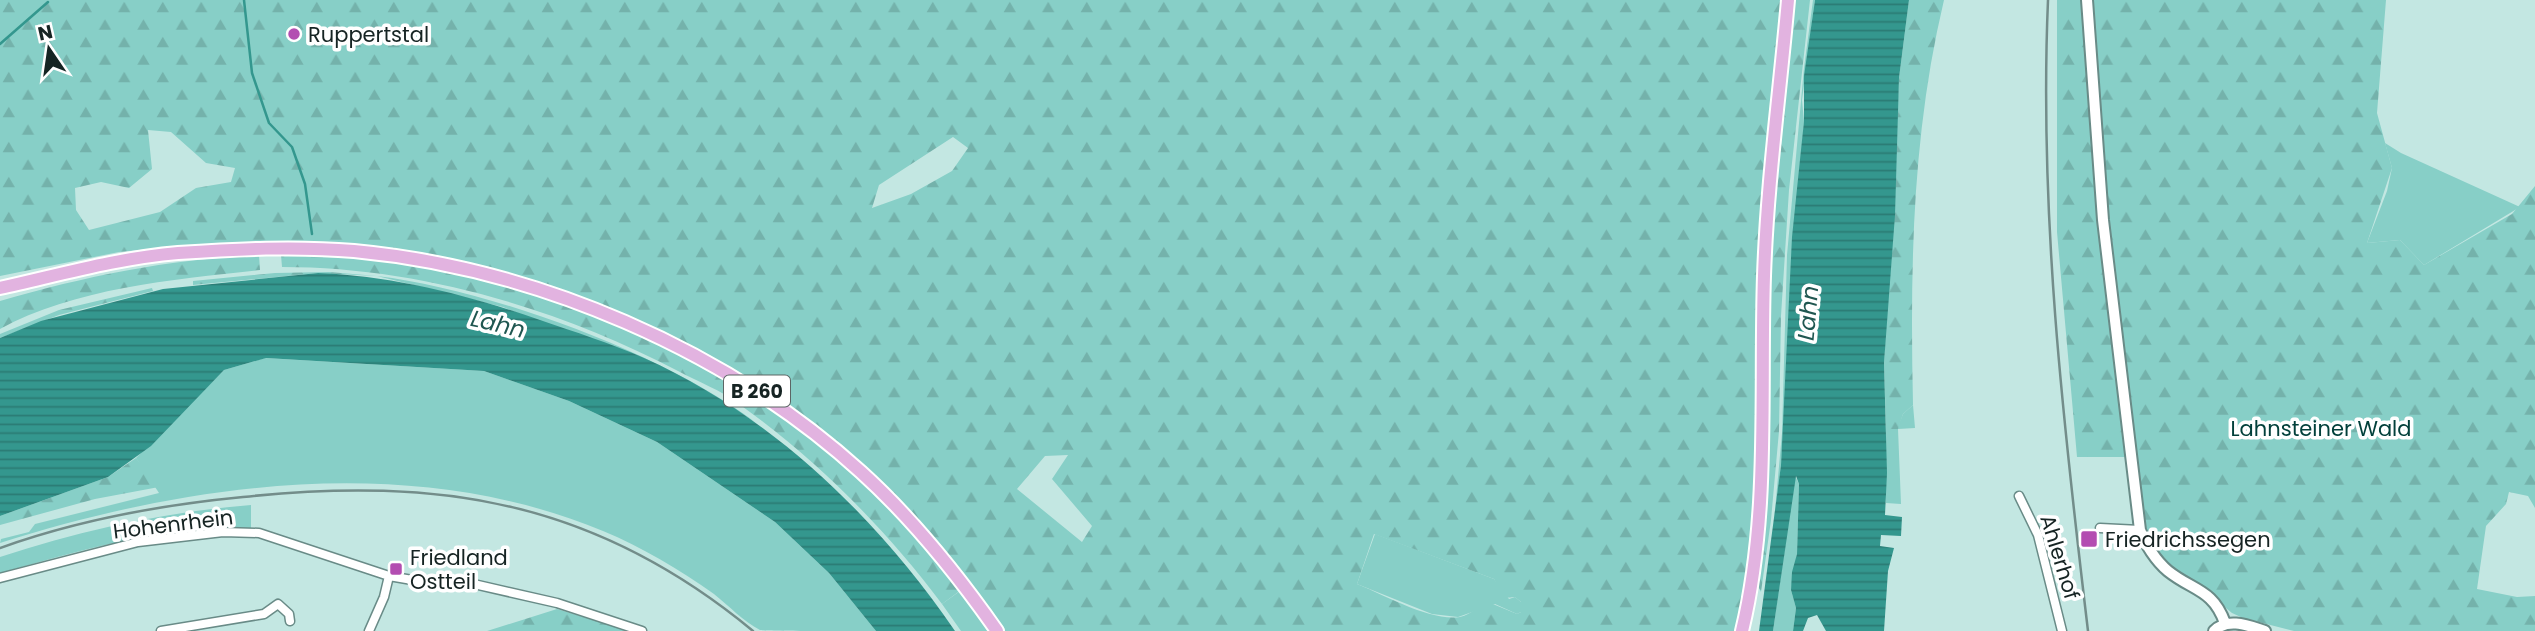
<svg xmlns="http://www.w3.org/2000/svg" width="2535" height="631" font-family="Poppins,sans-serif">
  <defs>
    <pattern id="forest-firs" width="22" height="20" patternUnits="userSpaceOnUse" patternTransform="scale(1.75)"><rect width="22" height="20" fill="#87cfc7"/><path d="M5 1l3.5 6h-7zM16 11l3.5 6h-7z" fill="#74b2ab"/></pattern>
    <pattern id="water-rules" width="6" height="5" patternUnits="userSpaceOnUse" patternTransform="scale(1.75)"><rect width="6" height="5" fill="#34978e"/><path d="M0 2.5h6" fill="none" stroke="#2b7b74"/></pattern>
  </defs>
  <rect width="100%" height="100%" fill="#c3e7e2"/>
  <!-- green -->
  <path fill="#87cfc7" d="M1813,0h2l-13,100 2,21 -23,344 -7,56 8,-88 5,-178 17,-187z
    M2385,143l16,10 119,54 -96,58 -24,-25 -33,3 20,-52 5,-23z
    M377,276c114,14 286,77 378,146l-49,-31 -203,-84z
    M59,310v5l-59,23v-4z
    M265,358l219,13 85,30 88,41 118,80 54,51 47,58c-17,0 -107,0 -116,-1 -16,-8 -32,-25 -46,-36 -34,-24 -72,-47 -111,-63 -190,-79 -412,-49 -603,12l1,-4 28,-7 6,-8 124,-31 -23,-35 88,-88z
    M1913,405l2,23 -17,1 3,75 -15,-1v-74h11l6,-15z
    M1795,476l4,8 -2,70 -6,36 5,18 -3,23h-20z
    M251,505v24c-86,-4 -169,21 -251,44v-16c82,-27 165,-45 251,-52z
    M1375,534l119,45 15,20 6,-2 6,5v10l-4,2 -22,-10 -37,13 -26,-3 -75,-30z
    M960,591l29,40h-28l-19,-27z"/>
  <!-- forest -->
  <path fill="url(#forest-firs)" fill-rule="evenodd" d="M0,0h1783l-29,529 -18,102h-733l-21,-33 -59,-72 -32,-34 -63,-56 -106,-73 -122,-57 -262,-62 -58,-2 -120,6 -41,4 -119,24zM148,130l23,2 35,31 29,5 -4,14 -35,6 -36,24 -71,18 -13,-20 -1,-22 26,-6 28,6 23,-19zM953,137l15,11 -16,23 -41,23 -39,14 7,-23zM1068,455l-16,24 40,47 -10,16 -65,-53 28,-33zM1374,534l120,45 10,19 11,-1 6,5v10l-4,2 -29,-12c-10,4 -16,12 -28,15 -28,5 -76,-22 -103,-33z
    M1793,0h17l-21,190 -8,126 -2,115 -8,89 -10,72 -6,-12 16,-348z
    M1909,0h35c-32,134 -34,268 -31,405l-10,9 -5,15h-12l-2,-66 15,-285z
    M2057,0h329l-9,113 15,55 -25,75 33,-3 24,25 88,-51 23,-28v322l-7,-12 -19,-4 -3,12 -20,22 -9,63 40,8 18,-1v35h-241l-51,-13 -11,-5 -38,-31 -22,-12 -20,-24 -7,-18 -12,-71h-56l-20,-225z
    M259,255l1,15c-84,9 -186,18 -260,59v-28c85,-25 170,-42 259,-46z
    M281,255c209,0 422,83 577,221 38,34 71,74 103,114l-19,14c-57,-76 -126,-145 -203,-200 -18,-14 -41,-22 -61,-33 -120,-63 -260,-104 -396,-104z
    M329,272l48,4 -59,-3 -125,12v-4l82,-8z
    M152,288l1,3 -94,24v-5z
    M136,458l23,29 -64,12 -95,26v-9l108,-39z
    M557,609l72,22h-142z"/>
  <!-- water -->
  <path fill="url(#water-rules)" d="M1815,0h94l-10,78 -4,137 -11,148 3,110 -2,42 17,2 -1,19 -20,-1 -1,11 14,2 -6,23 -4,60h-58l-9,-16 -9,3 -5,13h-10l3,-23 -5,-18 1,-18 5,-18 2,-70 -3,-8 -23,155h-14l22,-166 11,-228 12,-116v-45z
    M318,273c76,3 150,22 222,47 35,12 70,23 104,38 127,57 233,159 311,273h-79l-47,-58 -54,-51 -118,-80 -88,-41 -85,-30 -218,-13 -42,12 -73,76 -43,31 -108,39v-178l41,-17 122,-32z"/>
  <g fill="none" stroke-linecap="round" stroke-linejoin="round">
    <!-- stream -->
    <path stroke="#34978e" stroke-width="2.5" d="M244,0l8,73 17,50 23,24 13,37 7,50
      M0,44l48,-42
      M728,394l5,-8"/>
    <defs>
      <path id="minor" d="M2019,496l19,39 24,96
        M2100,528l40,2
        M0,578l138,-36 85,-10 36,1 130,43 29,5 47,1 92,21 85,28
        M161,631l103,-17 14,-10 11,10 1,7
        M369,631l15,-34 5,-21"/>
      <path id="tertiary" d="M2087,0l16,220 37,310c5,14 16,31 28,41 25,20 45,18 57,52
        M2214,631c14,-14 35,-5 51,0"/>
      <path id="primary" d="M0,288c59,-13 118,-30 178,-35 58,-4 118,-7 176,-2 181,17 372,98 507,221 52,47 96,102 136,159
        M1742,631c28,-116 18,-237 22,-355 3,-92 16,-185 24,-276"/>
    </defs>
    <!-- minor casing -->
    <use href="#minor" stroke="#698b87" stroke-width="11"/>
    <!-- tertiary casing -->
    <use href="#tertiary" stroke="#698b87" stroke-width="14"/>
    <!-- primary casing -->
    <use href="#primary" stroke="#fff" stroke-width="16"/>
    <!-- minor -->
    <use href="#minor" stroke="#fff" stroke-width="8"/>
    <!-- tertiary -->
    <use href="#tertiary" stroke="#fff" stroke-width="10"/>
    <!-- primary -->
    <use href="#primary" stroke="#e2b3e0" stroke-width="12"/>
    <!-- rail -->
    <path stroke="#738d8a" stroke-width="2.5" d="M2048,0c-9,211 15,422 40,631
      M0,548c78,-28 160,-43 243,-51 197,-21 353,4 510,134"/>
  </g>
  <!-- markers -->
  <g fill="#b34db1" stroke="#fff" stroke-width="2.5">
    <circle cx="294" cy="34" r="7"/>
    <rect x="2080" y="530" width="18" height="18" rx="3.5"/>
    <rect x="389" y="562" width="14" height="14" rx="3.5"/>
  </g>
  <g text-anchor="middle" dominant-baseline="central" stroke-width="7" stroke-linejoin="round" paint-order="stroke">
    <!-- shield labels -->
    <rect fill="#fff" stroke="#5c6665" stroke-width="2" x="724" y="375.5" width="66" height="31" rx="5"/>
    <g font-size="19" font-weight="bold" fill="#162423">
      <text x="757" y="391">B 260</text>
    </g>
    <!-- poi labels -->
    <g font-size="21" fill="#162423" stroke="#fff" text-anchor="start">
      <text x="308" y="34">Ruppertstal</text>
      <text x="2105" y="539">Friedrichssegen</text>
      <text x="410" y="557">Friedland<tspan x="410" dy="24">Ostteil</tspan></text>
    </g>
    <!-- park labels -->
    <g font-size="21" fill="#02403b" stroke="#fff">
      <text x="2321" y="428">Lahnsteiner Wald</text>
    </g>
    <!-- street labels -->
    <g font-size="21" fill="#162423" stroke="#fff">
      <text transform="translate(173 524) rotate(-7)">Hohenrhein</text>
      <text transform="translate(2060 557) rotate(73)">Ahlerhof</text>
    </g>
    <!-- water labels -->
    <g font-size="23" font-style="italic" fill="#205751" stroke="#fff">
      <text transform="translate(1808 313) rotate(-85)">Lahn</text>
      <text transform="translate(498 324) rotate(13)">Lahn</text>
    </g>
  </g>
  <!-- north arrow -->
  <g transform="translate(49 49) rotate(347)" stroke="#ffffff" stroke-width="5" paint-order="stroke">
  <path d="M0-5L12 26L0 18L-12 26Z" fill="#162423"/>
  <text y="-10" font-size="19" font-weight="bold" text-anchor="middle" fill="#162423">N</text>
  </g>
</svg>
